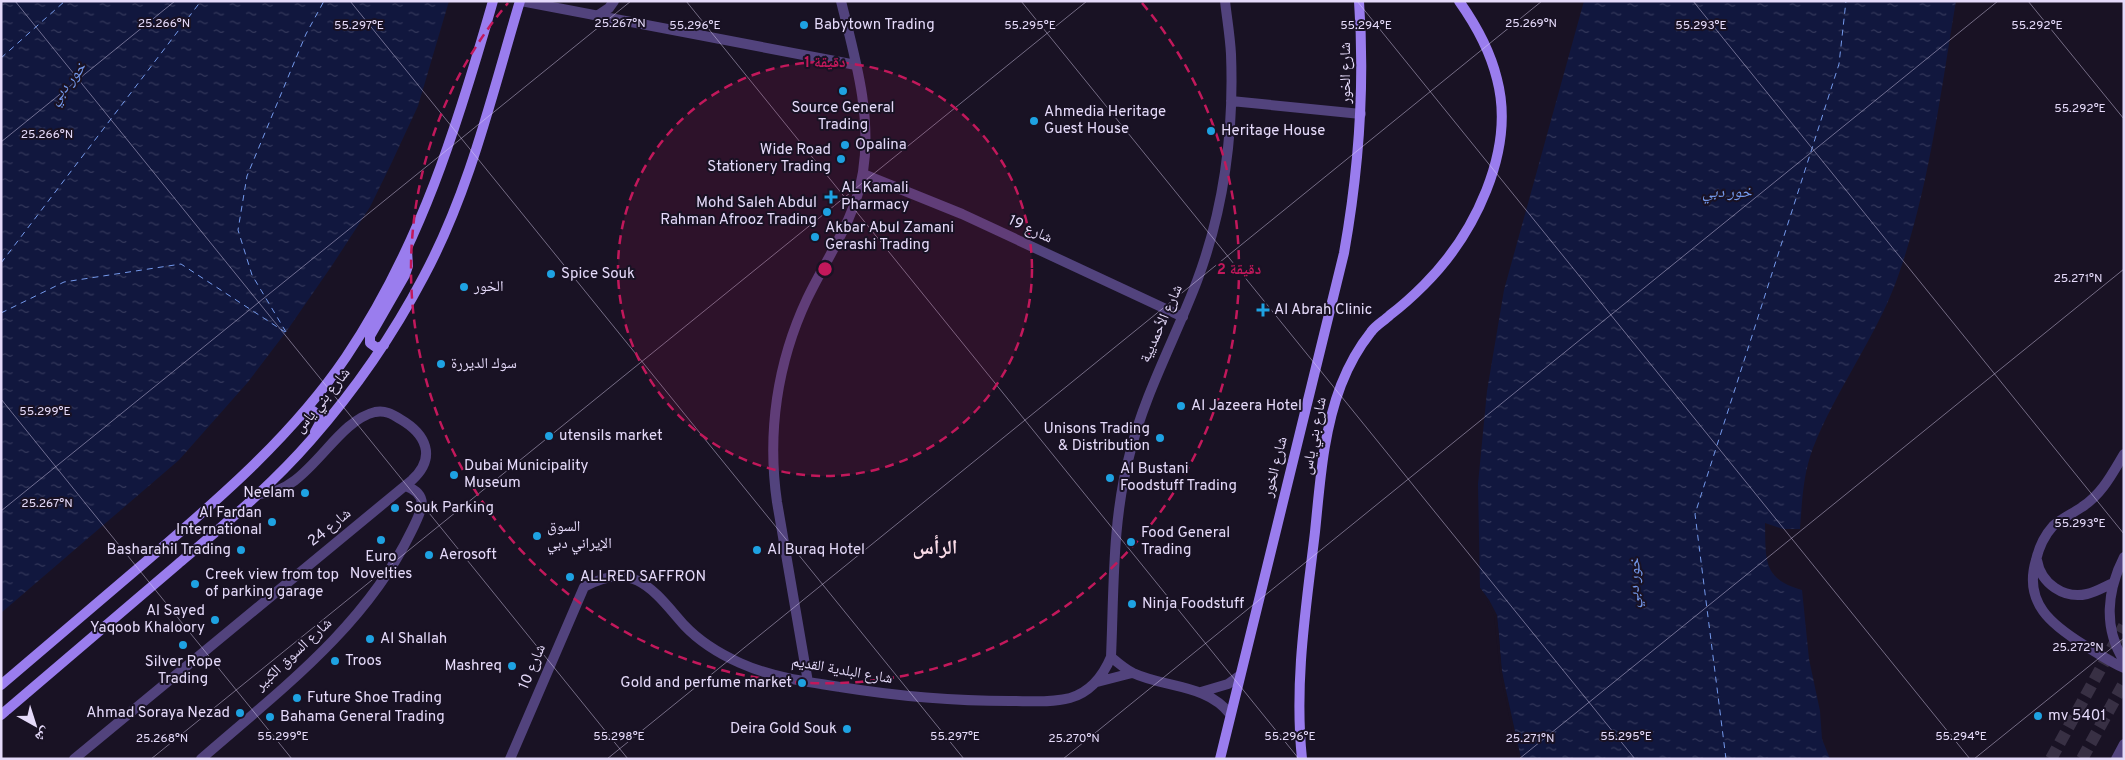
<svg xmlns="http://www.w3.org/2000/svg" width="2125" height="760" font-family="Overpass,'Noto Naskh Arabic',sans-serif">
  <defs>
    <pattern id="water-ripples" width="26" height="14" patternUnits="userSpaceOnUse" patternTransform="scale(1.25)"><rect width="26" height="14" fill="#11173e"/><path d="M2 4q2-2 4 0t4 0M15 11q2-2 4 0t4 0" fill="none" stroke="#34385b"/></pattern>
  </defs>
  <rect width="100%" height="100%" fill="#191224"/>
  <!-- water -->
  <path fill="url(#water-ripples)" d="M1,1h448l-31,105 -27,58 -21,43 -37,57 -47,68 -38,50 -69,78 -178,153z
    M1584,1h372c-16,95 -27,190 -60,281 -22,58 -60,108 -83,166 -10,26 -11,54 -13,81h-17l-18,-6c1,36 -3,56 37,67l7,69 11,52 2,28 8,20h-309c-6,-29 -15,-58 -19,-87 -5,-35 2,-55 -22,-84l-2,-104 9,-93 17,-101z"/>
  <!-- pier -->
  <path fill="#191224" d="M1480,588l9,12 8,15 5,57 19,87h-3l-18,-86 -6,-57 -7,-15 -7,-9z"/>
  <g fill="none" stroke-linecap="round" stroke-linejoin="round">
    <!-- ferry -->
    <path stroke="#759aed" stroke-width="1" stroke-dasharray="6 5" stroke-linecap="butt" d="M1,58l64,-57
      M1,263l200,-262
      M1,313l63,-31 117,-18 104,68
      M286,332l-34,-57 -14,-45 9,-54 59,-142 18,-33
      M1726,759l-31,-245 144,-450 7,-63"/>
    <!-- primary-tunnel -->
    <path stroke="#383044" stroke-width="12" stroke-dasharray="12 6" stroke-linecap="butt" d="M2051,759l73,-133
      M2082,759l42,-76"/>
    <!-- minor -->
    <path stroke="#52437d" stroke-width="10" d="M521,1l335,64
      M597,16l12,-8 5,-7
      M1231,101l130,13
      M863,174l99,40 221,103
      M2124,454c-12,20 -22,40 -42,53 -10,7 -20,11 -29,19 -9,10 -14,21 -17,34 -13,43 16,65 48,85 13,8 26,17 40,23
      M2124,557c-17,33 -21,71 0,104
      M2037,560c4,24 27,39 50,34 9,-2 17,-7 26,-11
      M1111,657c7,6 14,12 22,16 32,15 74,11 97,41
      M808,682l-31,-180c-10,-69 0,-139 30,-203 20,-42 48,-79 56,-127 9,-58 -8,-114 -22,-171
      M1097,682l35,-9
      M1201,692l27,-8 11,-8
      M74,759l338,-279c25,-23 14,-46 -12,-61 -8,-5 -15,-9 -25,-7 -42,10 -67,82 -116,82
      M201,759c78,-68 164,-132 210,-227 9,-19 21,-36 -5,-46
      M510,759l74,-172c50,-28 70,4 100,38 15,16 36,29 56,38 31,14 66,19 100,24 56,9 112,14 170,14 19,0 41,2 60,-3 21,-6 33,-22 41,-41 3,-68 1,-138 19,-204 15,-60 45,-114 67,-172 27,-72 37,-150 34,-227 -1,-18 -4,-35 -6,-53
      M2116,759l8,-15"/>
    <!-- secondary -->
    <path stroke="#9a7dee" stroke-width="10" d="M384,345l-7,3 -7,-5v-7l35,-61 3,-9 -1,-16
      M301,416l12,-5 5,4 2,8 -5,9
      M1,685c50,-42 99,-85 149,-127 71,-61 143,-123 196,-201 74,-110 111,-230 147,-356
      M1,715c59,-51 118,-101 177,-151 46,-39 93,-78 133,-124 44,-50 82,-105 113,-164 46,-86 68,-182 96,-275
      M1220,759l124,-506c15,-84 21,-167 15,-252
      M1302,759c-8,-77 4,-151 13,-227 5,-49 8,-100 26,-147 7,-18 18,-38 30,-53 5,-7 13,-11 19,-17 12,-9 23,-19 34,-30 50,-50 92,-134 73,-206 -7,-29 -21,-54 -38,-78"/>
  </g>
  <!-- ticks -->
  <path fill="none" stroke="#e5dafa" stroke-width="1" stroke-opacity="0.45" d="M15,1l613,758M350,1l614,758M686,1l613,758M1021,1l614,758M1357,1l613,758M1693,1l431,533M2028,1l96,118M1,142l174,-141M1,399l291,360M1,511l630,-510M151,759l936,-758M607,759l935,-758M1063,759l935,-758M1519,759l605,-490M1974,759l150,-121"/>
  <!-- distance rings -->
  <circle cx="825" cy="269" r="207" fill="#c2185b" fill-opacity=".12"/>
  <g fill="none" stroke="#c2185b" stroke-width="2.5" stroke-dasharray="9 6">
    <circle cx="825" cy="269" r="207"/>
    <path d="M1142 3A414 414 0 1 1 508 3"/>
  </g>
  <!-- markers -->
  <g fill="#1ea2e2" stroke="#191224" stroke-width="2">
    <circle cx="804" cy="25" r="5"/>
    <circle cx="843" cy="91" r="5"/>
    <circle cx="1034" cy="121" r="5"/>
    <circle cx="1211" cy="131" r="5"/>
    <circle cx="845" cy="145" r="5"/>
    <circle cx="841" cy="159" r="5"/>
    <path d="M828.5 189.5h5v5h5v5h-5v5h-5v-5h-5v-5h5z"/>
    <circle cx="827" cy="212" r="5"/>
    <circle cx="815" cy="237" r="5"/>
    <circle cx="551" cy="274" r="5"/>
    <circle cx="464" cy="287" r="5"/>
    <path d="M1260.5 302.5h5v5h5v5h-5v5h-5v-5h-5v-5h5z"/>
    <circle cx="441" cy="364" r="5"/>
    <circle cx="1181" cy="406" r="5"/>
    <circle cx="549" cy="436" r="5"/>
    <circle cx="1160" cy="438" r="5"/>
    <circle cx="454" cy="475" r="5"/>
    <circle cx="1110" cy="478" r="5"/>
    <circle cx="305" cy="493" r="5"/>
    <circle cx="395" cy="508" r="5"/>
    <circle cx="272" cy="522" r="5"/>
    <circle cx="537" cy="536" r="5"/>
    <circle cx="381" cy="540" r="5"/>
    <circle cx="1131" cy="542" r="5"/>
    <circle cx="241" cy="550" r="5"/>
    <circle cx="757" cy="550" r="5"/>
    <circle cx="429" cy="555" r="5"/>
    <circle cx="570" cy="577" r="5"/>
    <circle cx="195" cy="584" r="5"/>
    <circle cx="1132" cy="604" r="5"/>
    <circle cx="215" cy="620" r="5"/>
    <circle cx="370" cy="639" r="5"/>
    <circle cx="183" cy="645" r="5"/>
    <circle cx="335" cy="661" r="5"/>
    <circle cx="512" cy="666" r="5"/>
    <circle cx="802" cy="683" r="5"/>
    <circle cx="297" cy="698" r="5"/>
    <circle cx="240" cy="713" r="5"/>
    <circle cx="2038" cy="716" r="5"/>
    <circle cx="270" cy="717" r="5"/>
    <circle cx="847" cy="729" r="5"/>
  </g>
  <g text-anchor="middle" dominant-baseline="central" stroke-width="4" stroke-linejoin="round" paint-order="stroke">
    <!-- poi labels -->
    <g font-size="15" fill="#e5dafa" stroke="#191224" text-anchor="start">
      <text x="814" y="25">Babytown Trading</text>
      <text x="843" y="108" text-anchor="middle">Source General<tspan x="843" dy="17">Trading</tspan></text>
      <text x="1044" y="112">Ahmedia Heritage<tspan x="1044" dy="17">Guest House</tspan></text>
      <text x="1221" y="131">Heritage House</text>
      <text x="855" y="145">Opalina</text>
      <text x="831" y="150" text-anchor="end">Wide Road<tspan x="831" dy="17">Stationery Trading</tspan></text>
      <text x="841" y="188">AL Kamali<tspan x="841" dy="17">Pharmacy</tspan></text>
      <text x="817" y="203" text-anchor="end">Mohd Saleh Abdul<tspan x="817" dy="17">Rahman Afrooz Trading</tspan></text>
      <text x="825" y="228">Akbar Abul Zamani<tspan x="825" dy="17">Gerashi Trading</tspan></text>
      <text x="561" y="274">Spice Souk</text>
      <text x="474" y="287">الخور</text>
      <text x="1274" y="310">Al Abrah Clinic</text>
      <text x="451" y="364">سوك الديررة</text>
      <text x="1191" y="406">Al Jazeera Hotel</text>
      <text x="1150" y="429" text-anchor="end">Unisons Trading<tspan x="1150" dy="17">&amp; Distribution</tspan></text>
      <text x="559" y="436">utensils market</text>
      <text x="464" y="466">Dubai Municipality<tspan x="464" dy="17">Museum</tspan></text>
      <text x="1120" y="469">Al Bustani<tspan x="1120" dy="17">Foodstuff Trading</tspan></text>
      <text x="295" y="493" text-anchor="end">Neelam</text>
      <text x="405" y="508">Souk Parking</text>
      <text x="262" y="513" text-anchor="end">Al Fardan<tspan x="262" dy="17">International</tspan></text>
      <text x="547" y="527">السوق<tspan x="547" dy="17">الإيراني دبي</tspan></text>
      <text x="1141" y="533">Food General<tspan x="1141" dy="17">Trading</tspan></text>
      <text x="231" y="550" text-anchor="end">Basharahil Trading</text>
      <text x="767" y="550">Al Buraq Hotel</text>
      <text x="439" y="555">Aerosoft</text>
      <text x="381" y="557" text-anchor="middle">Euro<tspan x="381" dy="17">Novelties</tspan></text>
      <text x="205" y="575">Creek view from top<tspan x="205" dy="17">of parking garage</tspan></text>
      <text x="580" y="577">ALLRED SAFFRON</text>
      <text x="1142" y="604">Ninja Foodstuff</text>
      <text x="205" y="611" text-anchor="end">Al Sayed<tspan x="205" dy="17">Yaqoob Khaloory</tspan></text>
      <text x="380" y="639">Al Shallah</text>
      <text x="345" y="661">Troos</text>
      <text x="183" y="662" text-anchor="middle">Silver Rope<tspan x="183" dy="17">Trading</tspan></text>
      <text x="502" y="666" text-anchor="end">Mashreq</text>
      <text x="792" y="683" text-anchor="end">Gold and perfume market</text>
      <text x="307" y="698">Future Shoe Trading</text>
      <text x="230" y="713" text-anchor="end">Ahmad Soraya Nezad</text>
      <text x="2048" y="716">mv 5401</text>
      <text x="280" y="717">Bahama General Trading</text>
      <text x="837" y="729" text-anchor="end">Deira Gold Souk</text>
    </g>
    <!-- street labels -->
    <g font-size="15" fill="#e5dafa" stroke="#191224">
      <text transform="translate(1346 73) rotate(-90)">شارع الخور</text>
      <text transform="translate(1030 230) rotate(25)">شارع 19</text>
      <text transform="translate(1162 324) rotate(-66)">شارع الأحمديية</text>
      <text transform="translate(323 401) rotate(-51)">شارع بني ياس</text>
      <text transform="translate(1315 436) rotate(-79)">شارع بني ياس</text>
      <text transform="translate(1276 467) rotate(-76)">شارع الخور</text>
      <text transform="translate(330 528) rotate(-39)">شارع 24</text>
      <text transform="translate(294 655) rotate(-43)">شارع السوق الكبير</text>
      <text transform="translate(533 667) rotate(-67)">شارع 10</text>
      <text transform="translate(842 671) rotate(10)">شارع البلدية القديم</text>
    </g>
    <!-- water labels -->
    <g font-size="16" font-style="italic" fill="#759aed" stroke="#191224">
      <text transform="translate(68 84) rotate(-51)">خور دبي</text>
      <text x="1727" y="193">خور دبي</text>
      <text transform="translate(1635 583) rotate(-88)">خور دبي</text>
    </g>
    <!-- district labels -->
    <g font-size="20" font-weight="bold" fill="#fadce8" stroke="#191224">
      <text x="935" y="549">الرأس</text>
    </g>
  </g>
  <g font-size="12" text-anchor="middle" fill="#e5dafa" stroke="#191224" stroke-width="4" stroke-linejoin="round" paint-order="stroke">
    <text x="164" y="27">25.266°N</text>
    <text x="620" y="27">25.267°N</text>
    <text x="1531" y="27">25.269°N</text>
    <text x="359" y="29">55.297°E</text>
    <text x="695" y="29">55.296°E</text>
    <text x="1366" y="29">55.294°E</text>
    <text x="2037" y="29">55.292°E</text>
    <text x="1030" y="29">55.295°E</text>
    <text x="1701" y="29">55.293°E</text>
    <text x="2080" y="112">55.292°E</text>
    <text x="47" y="138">25.266°N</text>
    <text x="2078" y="282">25.271°N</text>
    <text x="45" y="415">55.299°E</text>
    <text x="47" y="507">25.267°N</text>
    <text x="2080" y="527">55.293°E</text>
    <text x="2078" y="651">25.272°N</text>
    <text x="283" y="740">55.299°E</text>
    <text x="619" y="740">55.298°E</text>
    <text x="955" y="740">55.297°E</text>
    <text x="1290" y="740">55.296°E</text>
    <text x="1626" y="740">55.295°E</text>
    <text x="1961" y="740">55.294°E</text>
    <text x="162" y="742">25.268°N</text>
    <text x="1074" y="742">25.270°N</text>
    <text x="1530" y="742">25.271°N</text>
  </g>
  <circle cx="825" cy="269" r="8" fill="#c2185b" stroke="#191224" stroke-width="2.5"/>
  <g font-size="15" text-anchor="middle" font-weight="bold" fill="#c2185b" stroke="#191224" stroke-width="4" stroke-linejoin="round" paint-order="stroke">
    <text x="825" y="67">1 دقيقة</text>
    <text x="1239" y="274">2 دقيقة</text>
  </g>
  <!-- border -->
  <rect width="2125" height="760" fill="none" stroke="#e5dafa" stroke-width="5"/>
  <!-- north arrow -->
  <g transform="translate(35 725) rotate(141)" stroke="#191224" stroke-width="4" paint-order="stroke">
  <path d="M0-4L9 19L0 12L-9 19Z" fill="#e5dafa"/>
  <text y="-8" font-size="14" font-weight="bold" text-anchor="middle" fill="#e5dafa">ش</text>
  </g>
</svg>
